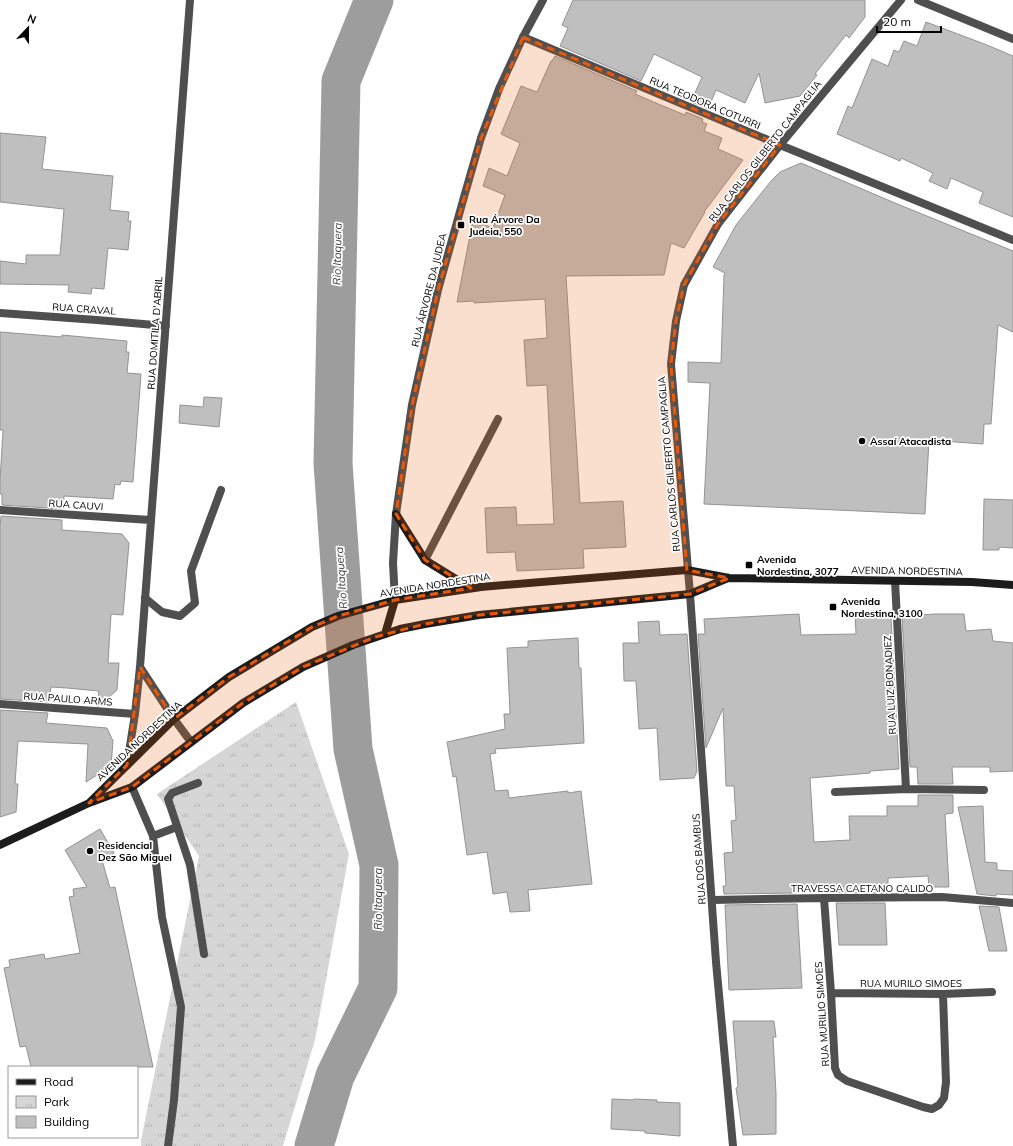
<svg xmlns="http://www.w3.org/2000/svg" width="1013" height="1146" font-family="Mulish,sans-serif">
  <defs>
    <pattern id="park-tufts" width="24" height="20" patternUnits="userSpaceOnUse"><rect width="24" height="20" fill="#d6d6d6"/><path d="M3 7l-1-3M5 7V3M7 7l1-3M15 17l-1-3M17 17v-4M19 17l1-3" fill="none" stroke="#b6b6b6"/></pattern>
  </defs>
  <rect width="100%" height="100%" fill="#fff"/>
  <!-- park -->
  <path fill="url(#park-tufts)" d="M296,702l53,152 -34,186 -32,106h-142v-6l58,-284 -42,-62z"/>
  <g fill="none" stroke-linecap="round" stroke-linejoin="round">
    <!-- river -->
    <path stroke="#9d9d9d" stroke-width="39" d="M314,1146l21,-70 43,-88 1,-123 -26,-116 -20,-286 8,-382 33,-81"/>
  </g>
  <!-- building -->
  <path fill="#bfbfbf" stroke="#939393" d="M573,0h292v17l-16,21 -3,-3 -31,39 2,1 -17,21 -35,7 -6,-30 -14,30 -29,-13 -8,19 -17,-7 11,-25 -48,-23 -13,27 -81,-35 8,-18 -6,-3z
    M926,22l61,23 26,11v161l-34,-14 4,-11 -32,-14 -4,11 -18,-8 4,-8 -32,-15 -1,3 -63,-27 11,-28 4,2 20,-49 16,7 6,-16 5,2 5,-11 13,5z
    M555,56l82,35 -2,3 28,12 22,9 1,-3 17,7 -1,3 5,2 -3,7 18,7 -4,11 25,11 -39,52h1l-21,36 -13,-5 -7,32 -98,1 14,227 43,-2 3,46 -43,2 1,19 -67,3 -2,-19 -28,1 -2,-45 31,-1 1,18 37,-1 -7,-139 -20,1 -3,-46 23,-2 -2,-39 -71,4v-2l-17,1 16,-82 20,8 12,-33 -22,-9 6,-18 18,8 13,-33 -19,-9 20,-48 16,6 14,-31h1z
    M0,133l46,4 -4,32 71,7 -3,34 19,2 -1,9h3l-3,29 -20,-2 -4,41 -12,-1 -1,6 -23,-2 1,-7 -69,-1v-23l26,3v-9h34l4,-46 -64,-7z
    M801,163l94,40 118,48v81l-15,-7 -7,99h-7l-1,20 -54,-4 -4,74 -221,-10 6,-121 -22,-1v-20l33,1 3,-87 1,-3 -12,-6 23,-42 35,-44 9,-9z
    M0,332l62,5v-2l65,6 -1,11h3l-2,21 14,1 -8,108 -12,-1 -1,4 -5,-1 -2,15 -49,-3 -1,13 -61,-4v-11h-2v-13l3,-51h-3z
    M204,397l18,1 -3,29 -40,-4 1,-18 23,2z
    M984,499l29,1v48l-14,-1v3h-16z
    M1,516l61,4v10l60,4 7,9 -6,72 -12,-1 -3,49h11l-2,27 -18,16h-2l2,-15 -32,-3 -16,-1 -2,15 -49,-3v-172z
    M855,613h30v5l6,-1 8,152 -29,2v2l-60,5 4,64 36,-2 -1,-24h38v-10h31v-11h35v18l-8,1 4,73h-20l-1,-11 -40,2v9h-4v5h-48l-1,-5 -39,1v5l-72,1 -1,-8h3l-2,-33 9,-1 -2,-31 5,-1 -2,-34h-8l-3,-78 -17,40 -8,-114h7l-1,-15 95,-5 2,21 55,-1z
    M935,614h29l2,17 25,-2 2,12 20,2v128l-23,1v-5h-38l1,17h-35l-1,-17h-7l-8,-151z
    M659,621l1,14 27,-1 10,137 -3,7 -34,2 -3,-52 -18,1 -3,-48h-12l-1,-38h16l-1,-21z
    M578,638l1,30h2l3,75 -89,6 1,4 -6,1 5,37 13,-1 1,8 59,-7v2l13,-2 11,93 -64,6 2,21 -20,1 -3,-20 -14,2 -6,-42 -20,3 -11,-79 -3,1 -6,-35 58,-13 -1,-15h6l-3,-66 21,-1v-6z
    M0,710l48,3 -2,10 61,5 6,13 -2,25 -25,16 2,-38 -70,-3 -3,43h3l-2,28 -16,5z
    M983,806l2,56 12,1v7l16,1v24l-17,-1v2l-19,-2 -19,-87z
    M100,829l14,24 -12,7 8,28 5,-1 38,180h-122l-5,-21 -6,1 -16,-79 6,-1 -1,-7 35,-6 1,5 35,-6 -11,-56 5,-1 -1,-7 14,-2 -22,-37z
    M836,903h49l2,42h-48z
    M797,904l5,84 -73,2 -4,-85z
    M979,906l20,1 8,44h-18z
    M733,1021h41l2,16h-3l3,57v40l-33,1 -7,-47 2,-1z
    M612,1099l21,1 1,-1 23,1v2l23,1v33l-35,-3v-2l-34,-2z"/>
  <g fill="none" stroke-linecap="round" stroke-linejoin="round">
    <!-- service -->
    <path stroke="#4f4f4f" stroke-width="8" d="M425,560l73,-141
      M145,598l17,14 18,4 15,-13 -4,-32 30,-81
      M198,783l-26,10 -4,6 22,66 14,89
      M132,787l21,49 9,81 19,90 -7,93 -6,46
      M153,836l24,-9
      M712,900l112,-2 7,95 4,75 3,7 9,6 76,26 9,2 7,-4 5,-7 2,-16 -3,-88
      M831,993l112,1 49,-2"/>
    <!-- minor -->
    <path stroke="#4f4f4f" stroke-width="8" d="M918,0l95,39
      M523,37l257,108 233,95
      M0,313l97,7 69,6
      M0,510l150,10
      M895,581l11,208
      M140,667l34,52 17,23
      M0,704l135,10
      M127,765l8,-51 5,-47 50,-667
      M835,792l71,-3 78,1
      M824,898l118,-1 71,6
      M733,1146l-17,-184 -26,-368 -19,-230 5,-43 8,-36 34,-61 62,-79 121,-145"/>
    <!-- tertiary -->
    <path stroke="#4f4f4f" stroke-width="8" d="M395,600l-2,-37 3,-49 16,-109 26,-115 26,-93 17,-59 18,-49 24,-52 20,-37"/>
    <!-- secondary -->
    <path stroke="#1c1c1c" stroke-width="8" d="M396,514l29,46 34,21 18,5
      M385,634l10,-34
      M89,803l85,-84 55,-42 83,-50 26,-11 57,-16 86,-13 206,-17 42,8 243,4 41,3
      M0,845l89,-42 43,-16 111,-84 60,-36 50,-22 47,-16 25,-5 54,-9 211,-21 38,-16"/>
  </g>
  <!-- marked area -->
  <path fill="#e8590c" fill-opacity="0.2" stroke="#e8590c" stroke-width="3" stroke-dasharray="8 5" stroke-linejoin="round" d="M523,37l257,108 -62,79 -34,61 -8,36 -5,43 16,206 42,8 -39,16 -211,21 -54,9 -50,13 -72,30 -60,36 -111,84 -43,16 38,-38 13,-98 34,52 55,-42 83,-50 26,-11 57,-16 76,-12 -46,-28 -29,-46 16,-109 26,-115 43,-152z"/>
  <!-- markers -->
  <g fill="#000" stroke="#fff" stroke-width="1.5">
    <rect x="457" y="221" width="8" height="8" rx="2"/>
    <circle cx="862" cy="441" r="4"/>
    <rect x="745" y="561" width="8" height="8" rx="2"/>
    <rect x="829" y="603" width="8" height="8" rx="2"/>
    <circle cx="90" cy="851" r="4"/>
  </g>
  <g text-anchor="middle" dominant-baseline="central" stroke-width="3.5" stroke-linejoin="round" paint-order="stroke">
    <!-- street labels -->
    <g font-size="10" fill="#000" stroke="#fff">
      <text transform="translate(705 103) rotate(23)">RUA TEODORA COTURRI</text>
      <text transform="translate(765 151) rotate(-52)">RUA CARLOS GILBERTO CAMPAGLIA</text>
      <text transform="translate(429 290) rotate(-76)">RUA ÁRVORE DA JUDEA</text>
      <text transform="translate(84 309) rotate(4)">RUA CRAVAL</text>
      <text transform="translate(155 333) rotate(-86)">RUA DOMITILA D'ABRIL</text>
      <text transform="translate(669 464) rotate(-95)">RUA CARLOS GILBERTO CAMPAGLIA</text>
      <text transform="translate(76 505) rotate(4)">RUA CAUVI</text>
      <text transform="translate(907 571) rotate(1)">AVENIDA NORDESTINA</text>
      <text transform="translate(435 585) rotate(-9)">AVENIDA NORDESTINA</text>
      <text transform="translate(890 685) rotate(-93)">RUA LUIZ BONADIEZ</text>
      <text transform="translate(68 699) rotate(4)">RUA PAULO ARMS</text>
      <text transform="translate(139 741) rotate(-43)">AVENIDA NORDESTINA</text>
      <text transform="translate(699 859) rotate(-94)">RUA DOS BAMBUS</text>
      <text x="862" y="888">TRAVESSA CAETANO CALIDO</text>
      <text x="911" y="983">RUA MURILO SIMOES</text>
      <text transform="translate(822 1014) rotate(-94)">RUA MURILIO SIMOES</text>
    </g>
    <!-- poi labels -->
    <g font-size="10" font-weight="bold" fill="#000" stroke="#fff" text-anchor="start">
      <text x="469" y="219">Rua Árvore Da<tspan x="469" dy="12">Judeia, 550</tspan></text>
      <text x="870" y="441">Assaí Atacadista</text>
      <text x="757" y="559">Avenida<tspan x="757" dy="12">Nordestina, 3077</tspan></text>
      <text x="841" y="601">Avenida<tspan x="841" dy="12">Nordestina, 3100</tspan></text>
      <text x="98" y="845">Residencial<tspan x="98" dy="12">Dez São Miguel</tspan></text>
    </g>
    <!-- water labels -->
    <g font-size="11" font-style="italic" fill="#3e3e3e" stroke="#fff">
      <text transform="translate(337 254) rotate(-89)">Rio Itaquera</text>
      <text transform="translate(341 578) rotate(-94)">Rio Itaquera</text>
      <text transform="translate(378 899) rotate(-90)">Rio Itaquera</text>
    </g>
  </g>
  <!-- legend -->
  <rect x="8" y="1066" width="130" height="72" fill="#ffffff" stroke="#999999"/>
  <rect x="16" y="1079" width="20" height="6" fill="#1c1c1c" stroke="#999999"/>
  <text x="44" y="1086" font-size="12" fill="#000000">Road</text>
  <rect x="16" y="1096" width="20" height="12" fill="url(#park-tufts)" stroke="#999999"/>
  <text x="44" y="1106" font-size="12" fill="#000000">Park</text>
  <rect x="16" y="1116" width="20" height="12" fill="#bfbfbf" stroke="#999999"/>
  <text x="44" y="1126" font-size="12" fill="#000000">Building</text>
  <!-- north arrow -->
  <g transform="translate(28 28) rotate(22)" stroke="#ffffff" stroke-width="3" paint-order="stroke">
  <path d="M0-3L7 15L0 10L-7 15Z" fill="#000000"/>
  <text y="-6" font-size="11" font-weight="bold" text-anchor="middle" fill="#000000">N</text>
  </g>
  <!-- scale -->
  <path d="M877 26v6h64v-6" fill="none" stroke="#000000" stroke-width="2"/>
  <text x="883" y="26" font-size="12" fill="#000000" stroke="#ffffff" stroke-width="3" paint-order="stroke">20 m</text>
</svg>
